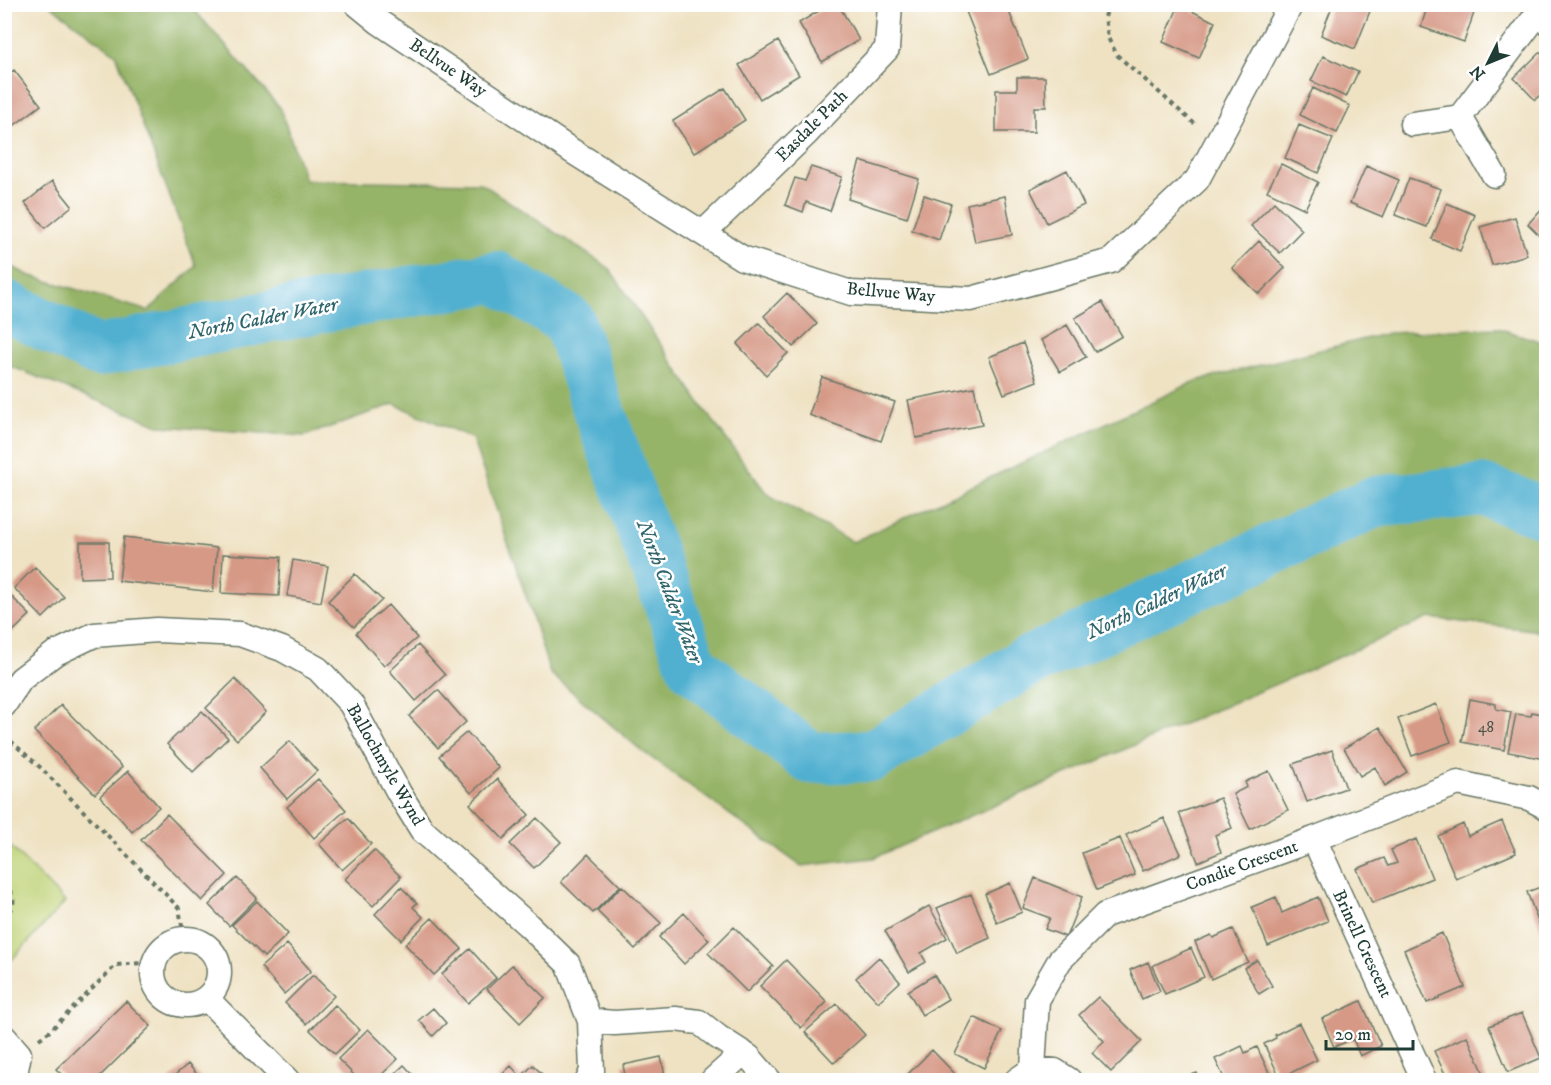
<svg xmlns="http://www.w3.org/2000/svg" width="1551" height="1085" font-family="'IM FELL DW Pica',serif">
  <rect width="100%" height="100%" fill="#fff"/>
  <filter id="ink" filterUnits="userSpaceOnUse"><feTurbulence type="fractalNoise" baseFrequency=".0167" numOctaves="2"/><feDisplacementMap in="SourceGraphic" scale="12" xChannelSelector="R" yChannelSelector="G"/><feConvolveMatrix kernelMatrix="1 2 1 2 8 2 1 2 1" color-interpolation-filters="sRGB"/></filter>
  <filter id="wash" filterUnits="userSpaceOnUse"><feTurbulence type="fractalNoise" baseFrequency=".008" numOctaves="4" result="noise"/><feDisplacementMap in="SourceGraphic" scale="24" xChannelSelector="R" yChannelSelector="G"/><feGaussianBlur stdDeviation="1.35" result="paint"/><feColorMatrix in="noise" values="0 0 0 0 0 0 0 0 0 0 0 0 0 0 0 0 0 1.4 0 .05"/><feComposite in="paint" operator="in"/></filter>
  <g filter="url(#wash)">
    <rect width="100%" height="100%" fill="#efe2c3"/>
    <!-- green -->
    <path fill="#bed276" stroke="#6e8855" stroke-width="1.5" d="M4,840l61,62 -60,65h-1z"/>
    <!-- forest -->
    <path fill="#96b467" stroke="#5a784e" stroke-width="1.5" d="M50,5h140l90,103 25,72 176,3 128,85 95,141 63,85 86,48 343,-161 193,-48 108,-5 49,15v291l-14,-4 -103,-12 -556,240 -72,8 -159,-115 -92,-78 -23,-74 -55,-161 -78,-34 -89,32 -144,-10 -146,-58 -10,-3v-102l23,12 120,36 48,-45 -80,-212z"/>
    <g fill="none" stroke-linecap="round" stroke-linejoin="round">
      <!-- river -->
      <path stroke="#51b0d0" stroke-width="52" d="M4,305l94,46 200,-40 198,-34 73,44 26,79 98,267 117,91 62,-2 152,-92 350,-162 108,-12 64,23"/>
    </g>
    <g id="blocks">
      <!-- building -->
      <path fill="#d69986" d="M830,4h8l21,36 -37,22 -23,-39z
        M963,4h43l22,55 -37,15z
        M1333,4h36l3,2 -17,43 -34,-14z
        M1428,4h49l-13,38 -43,-15z
        M1179,5l36,17 -16,36 -36,-16z
        M778,41l21,34 -39,24 -21,-34z
        M1540,52l6,7v30l-11,11 -21,-22z
        M1323,56l35,16 -12,25 -35,-16z
        M14,70l27,35 -37,28v-55z
        M1017,77h28l1,30h-12v25h-38v-42h21z
        M725,88l20,32 -51,33 -21,-32z
        M1313,88l37,18 -13,27 -37,-18z
        M1299,125l34,14 -15,34 -33,-15z
        M860,161l59,18 -12,39 -59,-19z
        M1281,164l37,18 -13,27 -38,-18z
        M1366,166l33,14 -16,37 -33,-14z
        M811,167l31,10 -12,34 -24,-9 -3,10 -18,-7 10,-27 10,3z
        M1067,170l17,35 -37,18 -17,-34z
        M1409,178l32,11 -14,38 -32,-12z
        M52,181l20,25 -27,22 -20,-25z
        M924,195l27,9 -12,36 -27,-10z
        M1005,196l7,39 -37,7 -8,-38z
        M1274,202l28,28 -22,23 -29,-27z
        M1447,203l28,12 -15,36 -28,-12z
        M1546,204v38l-18,-18z
        M1515,217l12,38 -35,10 -12,-38z
        M1259,241l26,27 -26,26 -27,-26z
        M787,293l30,31 -24,23 -29,-31z
        M1102,302l20,34 -27,16 -20,-34z
        M759,323l29,30 -22,22 -29,-31z
        M1067,325l19,32 -26,15 -19,-32z
        M1023,343l14,38 -33,13 -15,-37z
        M822,377l73,25 -14,39 -72,-26z
        M974,387l8,38 -66,13 -8,-38z
        M124,537l93,11 -4,44 -94,-11z
        M80,542h29l1,35 -30,1z
        M223,554l58,3 -2,39 -58,-3z
        M293,560l35,6 -7,36 -34,-6z
        M35,567l29,30 -21,21 -29,-30z
        M355,574l27,26 -28,27 -26,-26z
        M4,589l26,26 -26,25z
        M388,605l29,33 -33,28 -28,-33z
        M418,645l27,30 -29,26 -26,-30z
        M235,679l31,33 -29,28 -31,-32z
        M438,690l28,32 -28,26 -29,-32z
        M1470,699l26,5v5l15,3 -7,38 -42,-8z
        M1436,704l15,38 -39,14 -14,-37z
        M61,705l61,62 -27,27 -61,-63z
        M202,711l26,27 -35,34 -26,-28z
        M1532,712l14,3v44l-38,-7 8,-38 15,2z
        M1380,727l27,45 -22,14 -10,-19 -15,9 -16,-28z
        M467,732l32,36 -28,25 -32,-37z
        M290,741l27,30 -30,28 -27,-31z
        M1332,750l14,38 -39,14 -14,-38z
        M128,771l31,36 -27,25 -32,-36z
        M1269,771l19,39 -38,19 -17,-35 14,-7 -2,-5z
        M318,779l28,31 -32,28 -27,-31z
        M497,779l32,36 -26,24 -33,-35z
        M1220,798l12,30 -17,7 6,17 -23,10 -19,-49z
        M167,814l60,61 -25,26 -61,-61z
        M348,818l23,26 -29,26 -23,-26z
        M537,818l24,24 -27,26 -24,-24z
        M1164,818l17,36 -38,17 -17,-36z
        M1502,821l14,32 -60,26 -18,-43 25,-12 5,12z
        M1120,838l15,37 -38,15 -15,-37z
        M1416,839l16,39 -60,25 -15,-34 27,-11 4,8 9,-3 -6,-13z
        M374,850l27,27 -28,29 -28,-27z
        M588,854l32,32 -27,27 -32,-31z
        M237,878l20,20 -28,28 -20,-21z
        M1035,878l47,19 -16,40 -21,-8 5,-11 -27,-10z
        M1010,883l12,29 -25,11 -12,-29z
        M1546,885v46l-4,1 -15,-40z
        M622,886l39,37 -26,26 -38,-38z
        M401,887l16,16 -4,4 10,10 -22,23 -26,-26z
        M971,894l19,44 -33,15 -20,-45z
        M1276,897l6,16 36,-16 10,24 -60,25 -16,-39z
        M257,901l31,33 -24,23 -32,-32z
        M929,906l18,32 -26,15 5,9 -17,10 -24,-41z
        M684,913l25,27 -25,24 -25,-27z
        M432,918l30,31 -28,26 -29,-31z
        M734,927l39,39 -26,26 -39,-39z
        M1233,929l15,33 -37,17 -16,-37 16,-7 2,3z
        M1442,933l23,54 -38,16 -23,-53z
        M287,944l24,27 -27,23 -23,-27z
        M1191,948l13,29 -39,17 -13,-28z
        M470,949l26,29 -28,25 -26,-29z
        M879,957l21,25 -22,20 -22,-24z
        M786,960l41,42 -26,26 -41,-42z
        M1257,960l15,26 -13,8 -15,-26z
        M1148,962l12,29 -18,8 -12,-29z
        M512,965l33,33 -25,25 -33,-34z
        M313,975l21,21 -28,28 -21,-21z
        M934,975l14,24 -26,16 -14,-24z
        M1098,997l44,44 -31,31 -19,-19 12,-12 -25,-26z
        M126,1001l25,25 -55,54h-29l-11,-11z
        M1361,1001l20,45 -21,10 -7,-17 -19,8 -12,-28z
        M837,1004l28,31 -31,28 -29,-31z
        M335,1005l25,25 -25,24 -25,-24z
        M433,1008l13,15 -13,13 -14,-16z
        M1522,1013l19,45 -33,14 -19,-46z
        M974,1017l28,14 -18,37 -29,-14z
        M1299,1023l18,37 -37,18 -16,-34 12,-6 -1,-3z
        M368,1029l30,30 -22,21h-17l-21,-21z
        M1467,1036l20,44h-39l-14,-29z
        M1242,1046l3,7 12,-6 15,32 -4,1h-43l-10,-21z
        M932,1050l25,26 -4,4h-51z
        M661,1057l5,23h-40l-3,-15z
        M188,1064l14,16h-33z
        M404,1065l14,15h-30z
        M533,1065l15,15h-52l15,-14 10,11z
        M1197,1073l3,7h-23z"/>
    </g>
  </g>
  <g filter="url(#ink)">
    <use href="#blocks" fill-opacity="0" stroke="#687766" stroke-width="1.5"/>
    <g fill="none" stroke-linecap="round" stroke-linejoin="round">
      <defs>
        <path id="street" d="M357,4l22,18 193,129 170,107 109,35 120,6 140,-38 86,-81 94,-176
          M1460,117l85,-113
          M1412,124l48,-7 34,58
          M703,233l104,-100 80,-84 3,-45
          M4,705l17,-26 33,-25 40,-19 63,-5 83,4 42,15 36,20 33,35 48,89 23,37 106,95 40,39 22,57 2,50 -4,9
          M1314,839l110,241
          M153 972a33 33 0 1 1 66 0a33 33 0 1 1-66 0Z
          M207,999l80,81
          M590,1021l25,2 60,-4 24,3 19,15 31,20 20,23
          M4,1037l15,17 -5,26
          M1033,1069l4,-69 23,-40 45,-45 209,-76 144,-56 71,15 17,9
          M713,1080l30,-27
          M1017,1080l16,-11 22,2 14,9"/>
      </defs>
      <!-- street casing -->
      <use href="#street" stroke="#687766" stroke-width="27"/>
      <!-- path -->
      <path stroke="#687766" stroke-width="4" stroke-dasharray="4.5 4.5" stroke-linecap="butt" d="M1109,4l-4,13 3,21 9,17 79,70
        M4,735l37,33 138,140 5,30
        M4,884c11,11 14,22 0,31
        M39,1039l11,-8 66,-66 38,-3"/>
      <!-- street -->
      <use href="#street" stroke="#fff" stroke-width="24"/>
    </g>
  </g>
  <g text-anchor="middle" dominant-baseline="central" stroke-width="5" stroke-linejoin="round" paint-order="stroke">
    <!-- number labels -->
    <g font-size="15" fill="#4d5448">
      <text x="1486" y="727">48</text>
    </g>
    <!-- street labels -->
    <g font-size="18" fill="#1f3d34" stroke="#fff">
      <text transform="translate(448 68) rotate(34)">Bellvue Way</text>
      <text transform="translate(812 126) rotate(-45)">Easdale Path</text>
      <text transform="translate(891 293) rotate(5)">Bellvue Way</text>
      <text transform="translate(385 765) rotate(60)">Ballochmyle Wynd</text>
      <text transform="translate(1242 866) rotate(-20)">Condie Crescent</text>
      <text transform="translate(1362 944) rotate(65)">Brinell Crescent</text>
    </g>
    <!-- water labels -->
    <g font-size="20" font-style="italic" fill="#30656b" stroke="#fff">
      <text transform="translate(263 319) rotate(-11)">North Calder Water</text>
      <text transform="translate(669 592) rotate(69)">North Calder Water</text>
      <text transform="translate(1157 602) rotate(-25)">North Calder Water</text>
    </g>
  </g>
  <!-- margin -->
  <rect width="1551" height="1085" fill="none" stroke="#fff" stroke-width="24"/>
  <!-- north arrow -->
  <g transform="translate(1488 63) rotate(227)" stroke="#ffffff" stroke-width="4.5" paint-order="stroke">
  <path d="M0-4.5L10 22L0 15L-10 22Z" fill="#1f3d34"/>
  <text y="-9" font-size="16" font-weight="bold" text-anchor="middle" fill="#1f3d34">N</text>
  </g>
  <!-- scale -->
  <path d="M1326 1040v9h87v-9" fill="none" stroke="#1f3d34" stroke-width="3"/>
  <text x="1335" y="1040" font-size="18" fill="#1f3d34" stroke="#ffffff" stroke-width="4.5" paint-order="stroke">20 m</text>
</svg>
